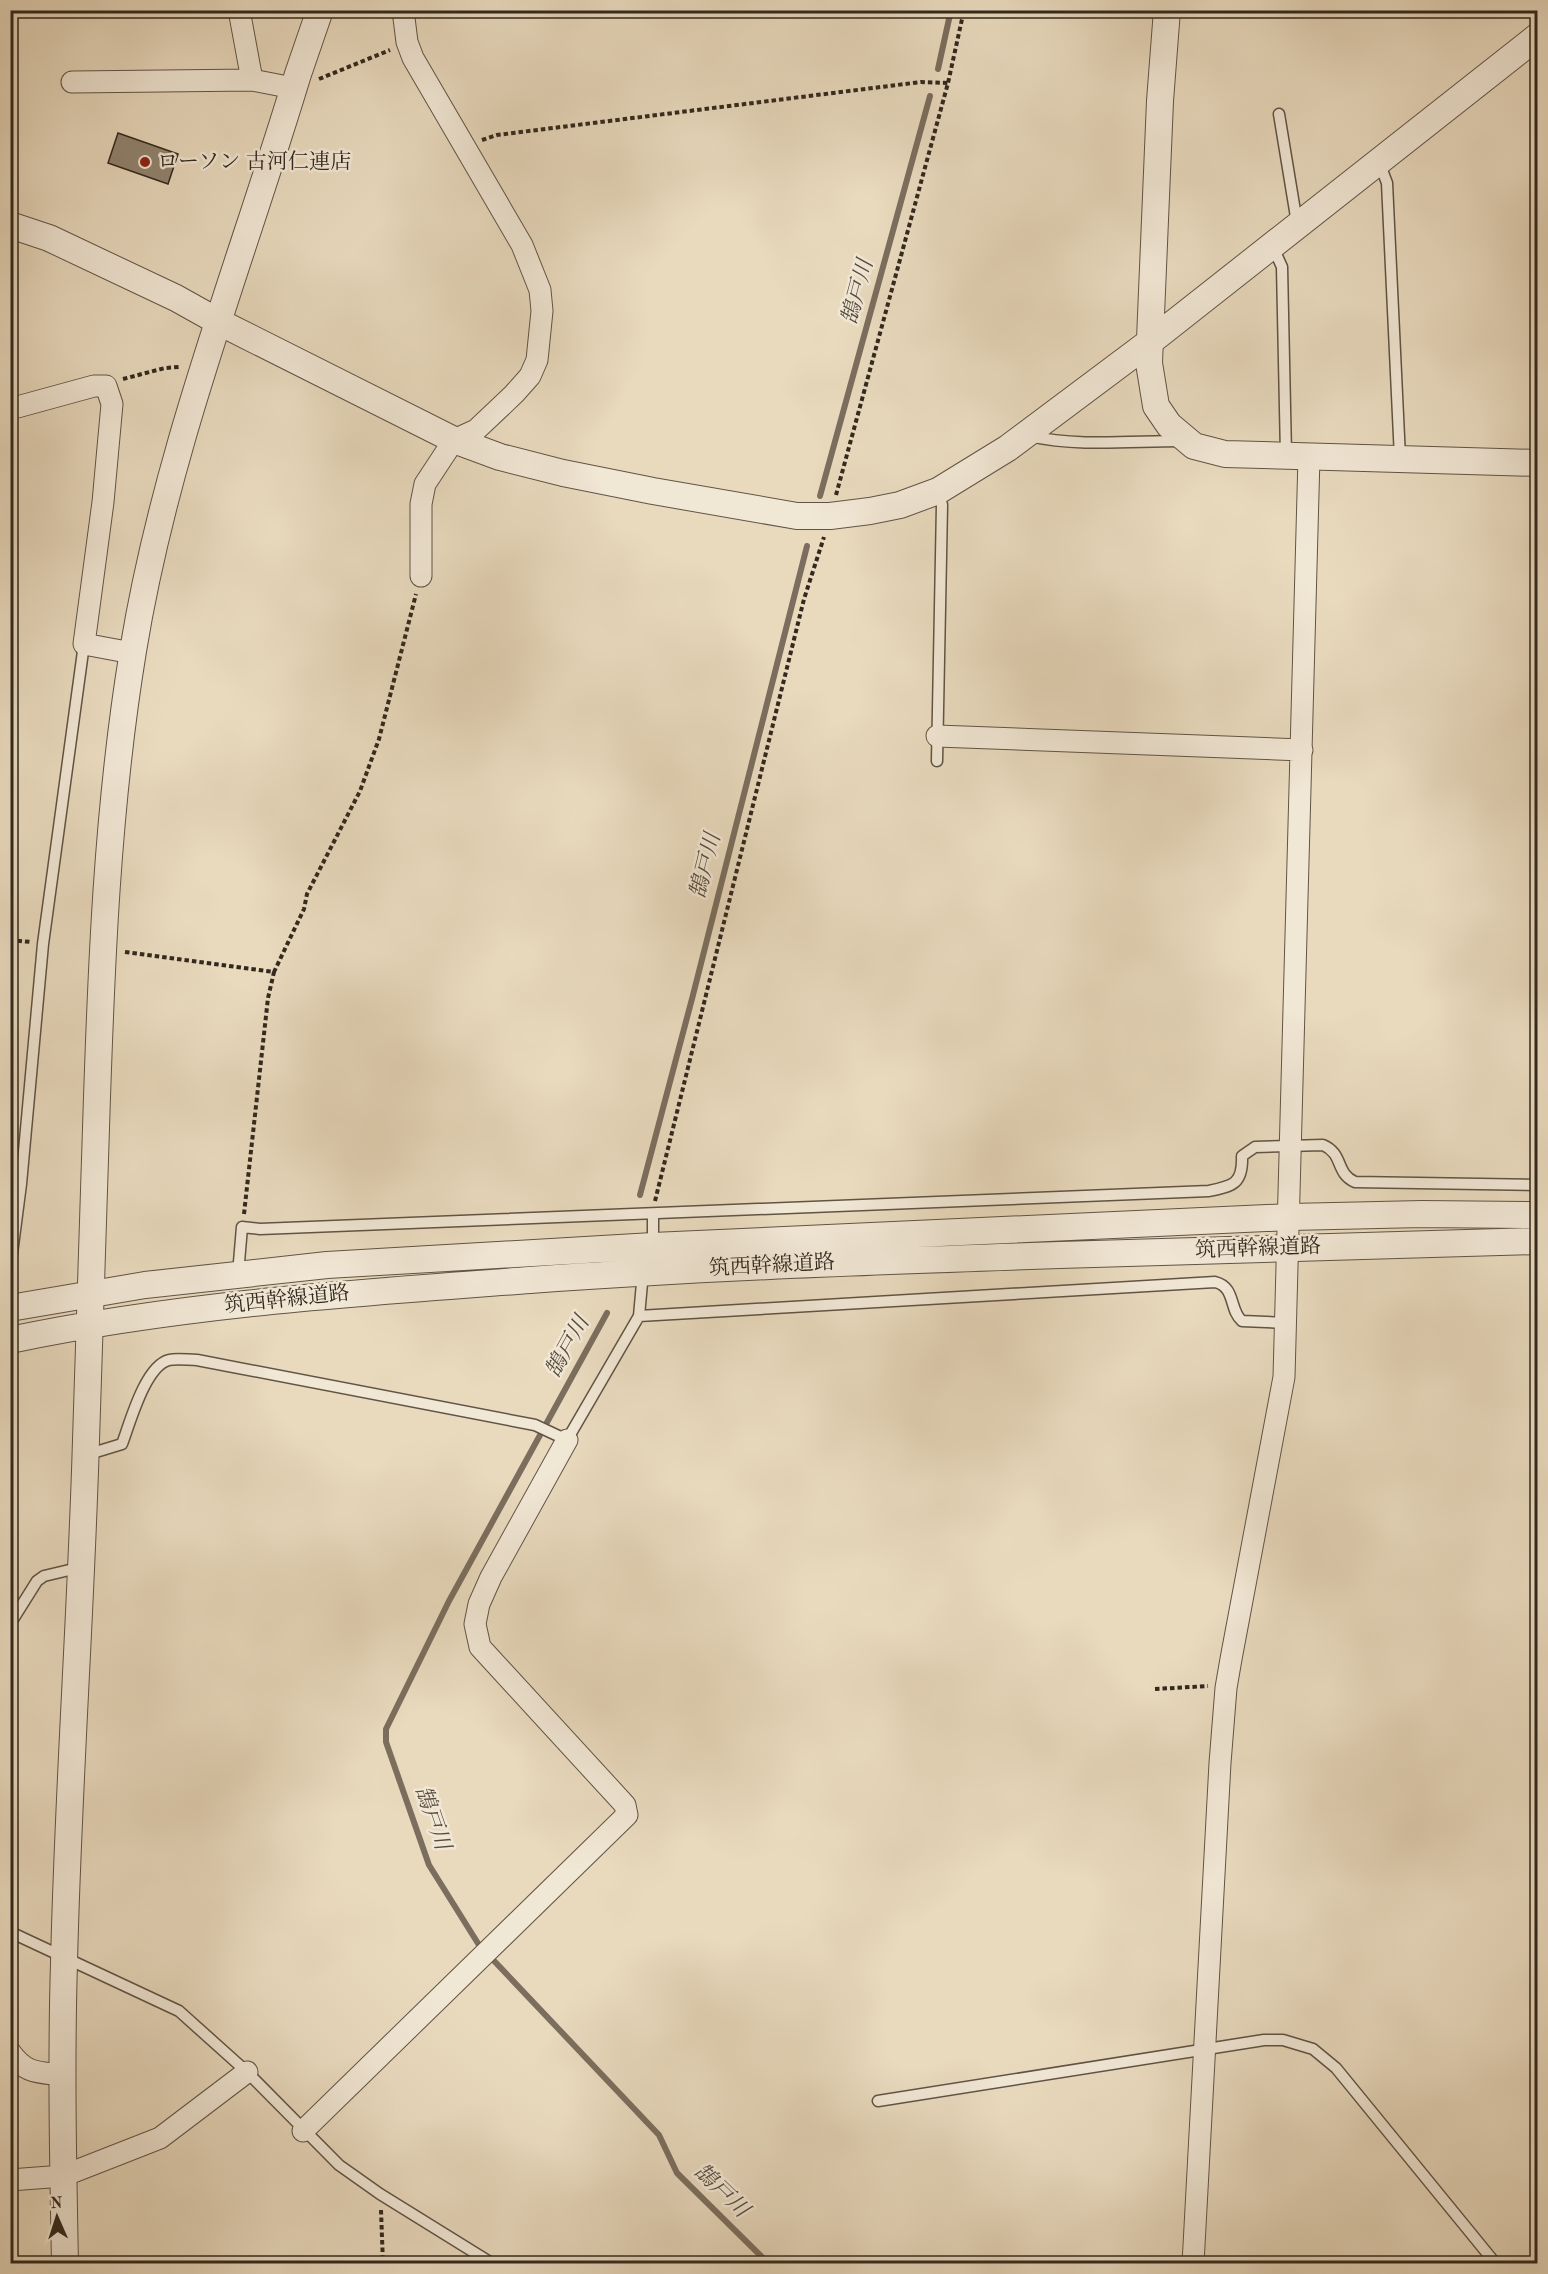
<svg xmlns="http://www.w3.org/2000/svg" width="1548" height="2274" font-family="'Old Standard TT','Noto Serif JP',serif">
  <rect width="100%" height="100%" fill="#e9dabe"/>
  <filter id="stains"><feTurbulence type="fractalNoise" baseFrequency=".00333" numOctaves="4"/><feColorMatrix values="0 0 0 0 .2 0 0 0 0 .09 0 0 0 0 .02 0 0 0 .5 -.17"/></filter>
  <radialGradient id="worn" r=".72"><stop offset=".6" stop-color="#630" stop-opacity="0"/><stop offset="1" stop-color="#630" stop-opacity=".3"/></radialGradient>
  <g fill="none" stroke-linecap="round" stroke-linejoin="round">
    <!-- stream -->
    <path stroke="#7b6e5e" stroke-width="6" d="M938,69l13,-59
      M820,496l110,-400
      M640,1195l53,-200 114,-449
      M607,1313l-158,288 -63,128v13l43,123 50,80 180,190 18,38 92,91"/>
  </g>
  <!-- building -->
  <path fill="#918571" stroke="#32281e" stroke-width="1.5" d="M118,133l60,21 -10,30 -60,-21z"/>
  <g fill="none" stroke-linecap="round" stroke-linejoin="round">
    <defs>
      <path id="service" d="M1279,114l18,109
        M1379,162l8,21 13,275
        M1272,245l10,22 4,188
        M1029,436c50,11 102,5 152,5
        M937,761l5,-256 -3,-13
        M653,1246v-32
        M10,1269l11,-85 22,-240 41,-300
        M238,1274l4,-47 18,2 949,-38c24,-5 34,-7 33,-35l13,-9 68,-2c21,9 12,28 32,37l183,3
        M639,1316l576,-34c21,5 14,28 27,39l44,2
        M86,1455l36,-11c8,-21 23,-78 47,-84 8,-2 19,0 28,0l338,65 32,15 72,-124 4,-44
        M10,1624l27,-43 7,-5 38,-9
        M10,1932l169,79 68,61 92,93 41,29 113,70
        M878,2101l386,-61h19l30,9 23,19 160,196"/>
      <path id="minor" d="M239,10l13,70
        M403,10l4,32 6,16 109,187 18,45 2,21 -5,49 -7,16 -16,18 -38,36 -22,10 -29,44 -4,20v72
        M72,82l180,-2 41,8
        M10,409l84,-23h12l6,18 -9,98 -19,142 48,9
        M937,736l365,14
        M10,2052c16,22 27,20 52,23
        M303,2131l324,-316 -2,-10 -145,-158 -5,-23 4,-20 12,-27 76,-137
        M10,2180l53,-4 97,-38 87,-66
        M1193,2264l27,-501 6,-75 5,-29 53,-282 25,-920"/>
      <path id="tertiary" d="M1167,10l-7,91 -11,262 7,43 13,19 25,21 31,8 313,9
        M10,225l39,13 127,60 43,24 235,118 46,17 63,16 90,18 144,25h33l40,-5 30,-6 38,-14 70,-43 143,-107 387,-305
        M10,1308l135,-23 182,-20 326,-19 637,-29 132,-3 116,1
        M10,1340c172,-36 346,-47 520,-60 177,-13 353,-19 530,-25 159,-5 318,-10 478,-14
        M65,2264c-2,-101 -4,-201 -1,-301 4,-174 17,-349 22,-523 3,-104 7,-208 10,-312 5,-159 11,-319 37,-477 32,-198 107,-385 165,-577l22,-64"/>
    </defs>
    <!-- service casing -->
    <use href="#service" stroke="#605446" stroke-width="13"/>
    <!-- minor casing -->
    <use href="#minor" stroke="#605446" stroke-width="23"/>
    <!-- tertiary casing -->
    <use href="#tertiary" stroke="#605446" stroke-width="28"/>
    <!-- path -->
    <path stroke="#32281e" stroke-width="4" stroke-dasharray="4.5 3" stroke-linecap="butt" d="M319,79l71,-29
      M482,140l15,-5 424,-53 27,1
      M123,379l42,-11 14,-1
      M836,495l112,-412 16,-73
      M10,940l21,2
      M125,952l149,20 30,-63 3,-15 53,-103 19,-52 37,-145
      M655,1201l149,-602 20,-62
      M244,1214l24,-216 6,-26
      M1155,1689l53,-3
      M381,2210l2,54"/>
    <!-- service -->
    <use href="#service" stroke="#f1e7d5" stroke-width="10"/>
    <!-- minor -->
    <use href="#minor" stroke="#f1e7d5" stroke-width="21"/>
    <!-- tertiary -->
    <use href="#tertiary" stroke="#f1e7d5" stroke-width="26"/>
  </g>
  <!-- markers -->
  <circle fill="#8f2418" stroke="#f1e7d5" stroke-width="2" cx="145" cy="162" r="6"/>
  <g text-anchor="middle" dominant-baseline="central" stroke-width="5" stroke-linejoin="round" paint-order="stroke">
    <!-- poi labels -->
    <g font-size="21" fill="#32281e" stroke="#f1e7d5" text-anchor="start">
      <text x="157" y="162">ローソン 古河仁連店</text>
    </g>
    <!-- street labels -->
    <g font-size="21" fill="#32281e" stroke="#f1e7d5">
      <text transform="translate(1258 1249) rotate(-2)">筑西幹線道路</text>
      <text transform="translate(772 1266) rotate(-3)">筑西幹線道路</text>
      <text transform="translate(287 1300) rotate(-6)">筑西幹線道路</text>
    </g>
    <!-- water labels -->
    <g font-size="22" font-style="italic" fill="#564b3e" stroke="#f1e7d5">
      <text transform="translate(858 292) rotate(-75)">鵠戸川</text>
      <text transform="translate(706 866) rotate(-76)">鵠戸川</text>
      <text transform="translate(568 1347) rotate(-61)">鵠戸川</text>
      <text transform="translate(432 1818) rotate(71)">鵠戸川</text>
      <text transform="translate(721 2191) rotate(44)">鵠戸川</text>
    </g>
  </g>
  <!-- margin -->
  <rect width="1548" height="2274" fill="none" stroke="#e9dabe" stroke-width="36"/>
  <rect x="12" y="12" width="1524" height="2250" fill="none" stroke="#32281e" stroke-width="3"/>
  <rect x="18" y="18" width="1512" height="2238" fill="none" stroke="#32281e" stroke-width="1.5"/>
  <!-- north arrow -->
  <g transform="translate(57 2217) rotate(357)" stroke="#f1e7d5" stroke-width="4.5" paint-order="stroke">
  <path d="M0-4.5L10 22L0 15L-10 22Z" fill="#32281e"/>
  <text y="-9" font-size="16" font-weight="bold" text-anchor="middle" fill="#32281e">N</text>
  </g>
  <rect width="100%" height="100%" filter="url(#stains)"/>
  <rect width="100%" height="100%" fill="url(#worn)"/>
</svg>
